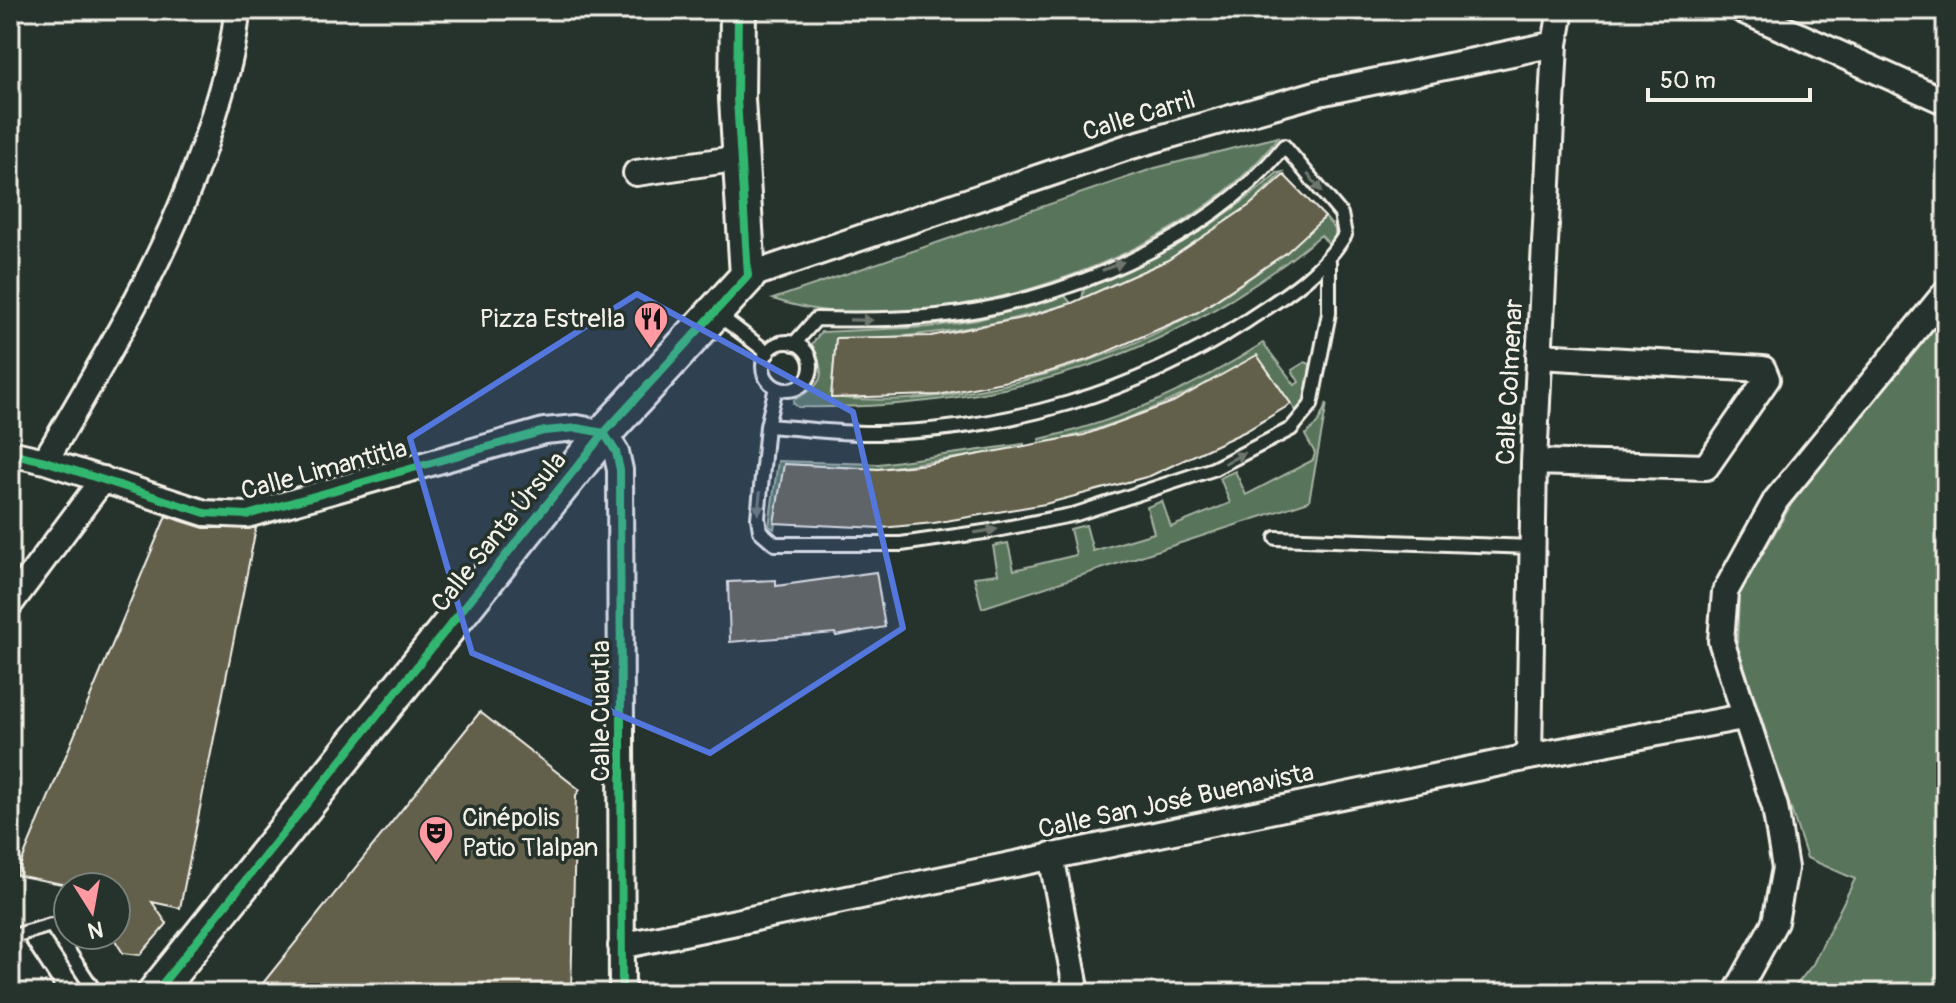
<svg xmlns="http://www.w3.org/2000/svg" width="1956" height="1003" font-family="Pangolin,sans-serif">
  <rect width="100%" height="100%" fill="#26332d"/>
  <filter id="ink" filterUnits="userSpaceOnUse"><feTurbulence type="fractalNoise" baseFrequency=".0125" numOctaves="2"/><feDisplacementMap in="SourceGraphic" scale="16" xChannelSelector="R" yChannelSelector="G"/><feConvolveMatrix kernelMatrix="1 2 1 2 8 2 1 2 1" color-interpolation-filters="sRGB"/></filter>
  <g filter="url(#ink)">
    <!-- green -->
    <path fill="#58745b" stroke="#a6b2a2" stroke-width="2" d="M1278,137c-92,126 -358,212 -505,162l382,-131z
      M1283,172l-33,33 -82,55 -86,39 2,-10c71,-28 136,-64 193,-116z
      M1325,217l10,12v13l-5,4 -9,-11c-153,128 -326,175 -523,172l-5,-4 1,-3c32,-18 32,-23 18,-56l9,-12 108,-5 48,-7 88,-24 6,7c-78,24 -153,36 -235,36l-5,58c115,14 267,-28 367,-86 46,-26 88,-58 127,-94z
      M1946,312v681h-156l23,-29 42,-85 -48,-21 -70,-214 2,-50 53,-91z
      M1263,343l32,42 4,-3 -7,-12 13,-8 5,2 -5,42 -8,6 -40,-56c-70,41 -140,71 -219,89l2,-6c82,-18 153,-51 223,-96z
      M1327,403l-18,98 -327,107 -8,-31 24,-3 -5,-28 15,-3 6,27 62,-15 -6,-26 16,-4 7,26 61,-18 -7,-26 15,-6 9,26 59,-24 -10,-25 15,-7 11,24 67,-35 2,-7 -10,-18 13,-12z
      M1024,444v4l-146,21 -93,-5 -11,65 -5,-3 9,-65 101,3z"/>
    <!-- building -->
    <path fill="#625f4c" stroke="#f4f1e8" stroke-width="2" d="M1284,175l41,42 -39,36 -88,59 -105,46 -51,16 -104,21 -107,3 5,-60 95,-2 96,-19 45,-14 96,-43 82,-55z
      M1257,355l34,49 -45,27 -96,45 -105,28 -111,19 -53,5 -107,-5 10,-59 94,5 49,-5 157,-29 89,-33z
      M166,516l38,12h52l-76,380 -28,-6 15,22 -27,31 -17,-2 -7,-11v-55h-39l-61,-12z
      M876,572l9,55 -49,9 -1,-3 -105,9 -2,-60 48,-2v6z
      M480,712l100,78 -4,5 -5,198h-316z"/>
    <g fill="none" stroke-linecap="round" stroke-linejoin="round">
      <defs>
        <path id="lane" d="M716,313l52,40
          M763 366a24 24 0 1 1 48 0a24 24 0 1 1-48 0Z
          M776,387l-9,39 -9,92 2,13 15,13h126l90,-13 85,-17 137,-45 78,-40 20,-24 18,-92v-52
          M767,426c36,2 74,8 110,7 131,-3 258,-40 368,-111 39,-26 75,-47 100,-87l-4,-21 -57,-68c-74,95 -228,158 -347,170 -40,4 -81,4 -121,3l-22,25
          M1276,538l256,9
          M10,937l41,-12 45,68"/>
        <path id="street" d="M1742,10l204,92
          M636,173l105,-15
          M748,276l380,-129 191,-54 236,-49
          M10,453l35,8 160,52 42,2 297,-84 33,-3 27,5 12,19 4,18 2,523
          M45,461c66,-113 134,-223 170,-350 10,-32 20,-67 22,-101
          M1534,462l172,5 61,-88 -4,-10 -224,-13
          M10,604l93,-125
          M1529,757l5,-295 21,-418 6,-34
          M1051,855l26,138
          M621,946l908,-189 214,-40
          M1736,993l39,-71 10,-54 -10,-61 -54,-166 4,-49 51,-92 170,-208"/>
        <path id="secondary" d="M10,953l26,40
          M155,993l449,-560 144,-157 -11,-177 1,-89"/>
      </defs>
      <!-- lane casing -->
      <use href="#lane" stroke="#f4f1e8" stroke-width="18"/>
      <!-- street casing -->
      <use href="#street" stroke="#f4f1e8" stroke-width="30"/>
      <!-- secondary casing -->
      <use href="#secondary" stroke="#f4f1e8" stroke-width="40"/>
      <!-- lane -->
      <use href="#lane" stroke="#26332d" stroke-width="12"/>
      <!-- street -->
      <use href="#street" stroke="#26332d" stroke-width="24"/>
      <!-- secondary -->
      <use href="#secondary" stroke="#26332d" stroke-width="34"/>
      <defs>
        <path id="cycleway" d="M10,453l35,8 160,52 42,2 297,-84 33,-3 27,5 12,19 4,18 2,523
          M155,993l449,-560 144,-157 -11,-177 1,-89"/>
      </defs>
      <!-- cycleway casing -->
      <use href="#cycleway" stroke="#26332d" stroke-width="13"/>
      <!-- cycleway -->
      <use href="#cycleway" stroke="#33b770" stroke-width="8"/>
    </g>
    <!-- one-way arrows -->
    <defs><path id="oneway-solid" d="M-6-.8H1V-3.2L6.5 0L1 3.2V.8H-6Z" transform="scale(2)"/></defs>
    <g fill="#6e766e">
      <use href="#oneway-solid" transform="translate(1315 183) rotate(51)"/>
      <use href="#oneway-solid" transform="translate(1113 266) rotate(-22)"/>
      <use href="#oneway-solid" transform="translate(861 320) rotate(1)"/>
      <use href="#oneway-solid" transform="translate(1235 458) rotate(-27)"/>
      <use href="#oneway-solid" transform="translate(759 503) rotate(96)"/>
      <use href="#oneway-solid" transform="translate(986 531) rotate(-9)"/>
    </g>
  </g>
  <!-- marked area -->
  <path fill="#5377dc" fill-opacity="0.2" stroke="#5377dc" stroke-width="6" stroke-linejoin="round" d="M637,294l216,118 50,216 -193,125 -238,-100 -62,-215z"/>
  <!-- icons -->
  <defs>
    <symbol id="restaurant-pin" viewBox="-11 -11 22 30"><path d="M0 17L-7.5 6A9.5 9.5 0 1 1 7.5 6Z" fill="#ff9aa2" stroke="#26332d"/><path d="M-5-6h1v4h1v-4h1v4h1v-4h1v5L-1.5 .5V6h-2V.5L-5-1ZM5-6V6H3V1.5H1.5Q1.5-4 5-6Z" fill="#111"/></symbol>
    <symbol id="theatre-pin" viewBox="-11 -11 22 30"><path d="M0 17L-7.5 6A9.5 9.5 0 1 1 7.5 6Z" fill="#ff9aa2" stroke="#26332d"/><path d="M-5-5.5Q0-4 5-5.5V0Q5 5 0 6Q-5 5-5 0ZM-3.3-2.5H-1v1.5H-3.3ZM1-2.5H3.3v1.5H1ZM-2.8 1Q0 5.5 2.8 1Z" fill="#111"/></symbol>
  </defs>
  <g fill-rule="evenodd">
    <use href="#restaurant-pin" x="631" y="299" width="40" height="54"/>
    <use href="#theatre-pin" x="416" y="813" width="40" height="54"/>
  </g>
  <g text-anchor="middle" dominant-baseline="central" stroke-width="7" stroke-linejoin="round" paint-order="stroke">
    <!-- street labels -->
    <g font-size="26" fill="#f4f1e8" stroke="#26332d">
      <text transform="translate(1139 116) rotate(-17)">Calle Carril</text>
      <text transform="translate(1510 382) rotate(-87)">Calle Colmenar</text>
      <text transform="translate(324 470) rotate(-15)">Calle Limantitla</text>
      <text transform="translate(499 532) rotate(-51)">Calle Santa Úrsula</text>
      <text transform="translate(601 711) rotate(-90)">Calle Cuautla</text>
      <text transform="translate(1176 801) rotate(-12)">Calle San José Buenavista</text>
    </g>
    <!-- poi labels -->
    <g font-size="26" fill="#f4f1e8" stroke="#26332d" text-anchor="end">
      <text x="625" y="319">Pizza Estrella</text>
      <text x="462" y="818" text-anchor="start">Cinépolis<tspan x="462" dy="30">Patio Tlalpan</tspan></text>
    </g>
  </g>
  <!-- margin -->
  <rect width="1956" height="1003" fill="none" stroke="#26332d" stroke-width="40"/>
  <rect x="20" y="20" width="1916" height="963" fill="none" stroke="#f4f1e8" stroke-width="3" filter="url(#ink)"/>
  <!-- north arrow -->
  <g transform="translate(92 911) rotate(169)"><circle r="38" fill="#26332d" stroke="#787f78" stroke-width="2"/>
  <path d="M0-6L14 30L0 20L-14 30Z" fill="#ff9aa2"/>
  <text y="-12" font-size="22" font-weight="bold" text-anchor="middle" fill="#f4f1e8">N</text>
  </g>
  <!-- scale -->
  <path d="M1648 88v12h162v-12" fill="none" stroke="#f4f1e8" stroke-width="4"/>
  <text x="1660" y="88" font-size="24" fill="#f4f1e8" stroke="#26332d" stroke-width="6" paint-order="stroke">50 m</text>
</svg>
